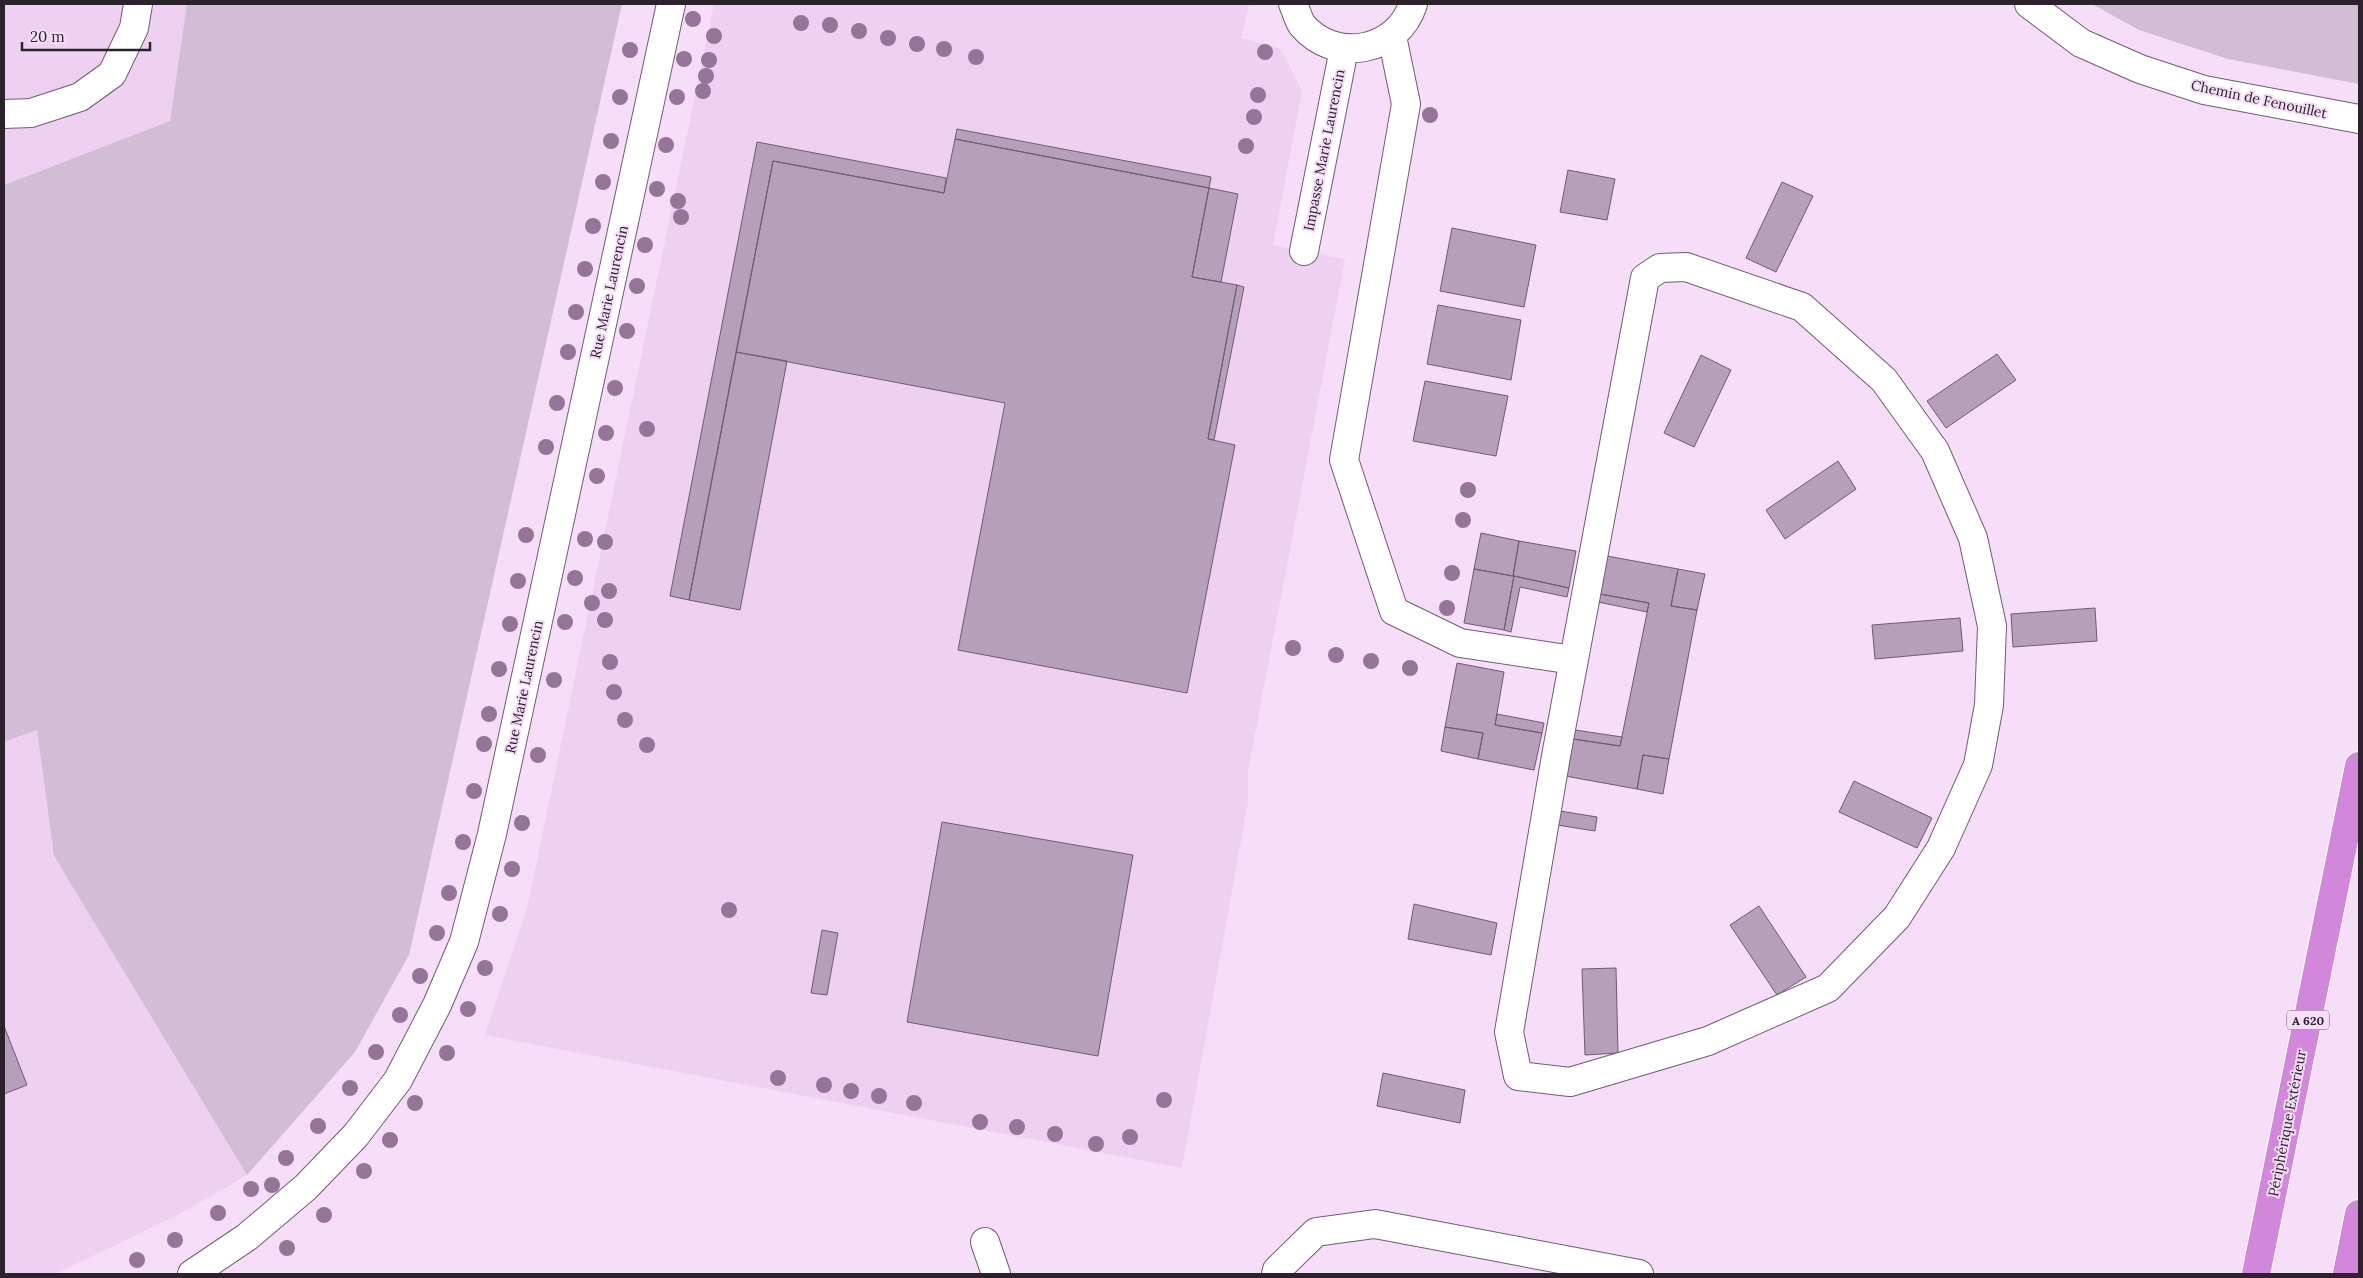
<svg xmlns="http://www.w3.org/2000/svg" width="2363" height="1278" font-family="Lora,serif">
  <rect width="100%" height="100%" fill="#f6ddf8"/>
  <!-- built -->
  <path fill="#eed0f1" d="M4,4h183l-17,117 -166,64z
    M714,4h535l-8,34 40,11 21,42 -29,154 72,14 -97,512v31l-66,366 -697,-133 42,-126z
    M37,730l17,126 193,319 -69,40 -123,59h-51v-532z"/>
  <!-- green -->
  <path fill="#d2bed4" d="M187,4h435l-213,951 -54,97 -108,123 -193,-319 -17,-126 -33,12v-557l166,-64z
    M2092,4h267v80l-131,-25 -89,-29z"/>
  <!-- building -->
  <path fill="#b69fb9" stroke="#705b73" d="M957,129l254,48 -2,11 -254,-49z
    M955,139l254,49 -17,89 45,8 -29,154 27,6 -48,248 -229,-43 47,-247 -269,-51 37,-191 171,32z
    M757,142l189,36 -2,15 -171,-32 -84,439 -19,-4z
    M1568,170l47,9 -8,41 -47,-8z
    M1782,182l31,14 -37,76 -30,-14z
    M1209,188l29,6 -17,88 -29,-5z
    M1452,228l84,17 -12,62 -84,-16z
    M1237,285l7,2 -30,153 -6,-1z
    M1438,305l83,15 -10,60 -84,-16z
    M736,352l51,9 -47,249 -51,-10z
    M1997,354l19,26 -70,48 -19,-27z
    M1701,355l30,15 -37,77 -30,-14z
    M1425,381l83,15 -12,60 -83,-15z
    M1838,461l18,28 -71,50 -19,-29z
    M1481,533l38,8 -6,35 -39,-7z
    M1519,541l57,10 -7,37 -55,-12 -10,54 -40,-7 10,-54 39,7z
    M1607,556l71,13 -7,37 26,4 -28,149 -26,-4 -6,34 -72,-13 8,-37 47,7 29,-143 -49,-9z
    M1678,569l27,5 -8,36 -26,-4z
    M1514,576l55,12 -2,9 -47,-10 -9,45 -7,-2z
    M1600,594l49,9 -2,9 -49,-10z
    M2095,608l2,33 -84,6 -2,-33z
    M1960,618l3,33 -88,8 -3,-34z
    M1457,663l47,9 -9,53 47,8 -8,37 -56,-11 5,-26 -38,-6z
    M1497,714l47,9 -2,10 -47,-8z
    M1445,727l38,6 -5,26 -37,-8z
    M1575,730l47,7 -2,9 -47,-7z
    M1643,755l26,4 -6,35 -26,-5z
    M1854,781l78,37 -15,30 -78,-36z
    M1560,811l37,6 -2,14 -38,-6z
    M942,822l191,33 -35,201 -191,-34z
    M1414,904l83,19 -6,32 -83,-16z
    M1759,906l47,71 -29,18 -47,-70z
    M822,930l16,3 -11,62 -16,-2z
    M1616,968l2,85 -33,2 -3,-86z
    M4,1026l23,59 -23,9z
    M1383,1073l82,17 -5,33 -83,-17z"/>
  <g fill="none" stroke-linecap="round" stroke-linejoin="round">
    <defs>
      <path id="minor" d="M1293,4c3,6 5,15 9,21 33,39 96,27 111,-21
        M2029,4l52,39 59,26 64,21 155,29
        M1392,36l14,68 -62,356 50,151 66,32 113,17
        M4,114l27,-1 49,-16 32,-23 22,-46 4,-24
        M1304,251l40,-202
        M1686,267l116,40 82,73 51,71 38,87 19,88 -3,79 -11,60 -37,83 -44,69 -69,71 -120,53 -138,41 -52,-6 -9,-44 47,-276 89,-478 15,-10z
        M985,1242l11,32
        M192,1274l55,-37 59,-50 50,-52 42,-55 39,-75 27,-63 28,-108 179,-830
        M1276,1274l1,-4 39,-38 59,-8 264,50"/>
      <path id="highway" d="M2256,1274l103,-508
        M2347,1274l12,-60"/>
    </defs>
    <!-- minor casing -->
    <use href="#minor" stroke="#715c74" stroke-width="30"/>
    <!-- highway casing -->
    <use href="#highway" stroke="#fff" stroke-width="30"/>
    <!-- minor -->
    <use href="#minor" stroke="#fff" stroke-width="28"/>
    <!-- highway -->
    <use href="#highway" stroke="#d187da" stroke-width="28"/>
  </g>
  <!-- trees -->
  <g fill="#947497">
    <circle cx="693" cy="19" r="8"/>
    <circle cx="801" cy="23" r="8"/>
    <circle cx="830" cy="25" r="8"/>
    <circle cx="859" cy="31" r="8"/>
    <circle cx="714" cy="36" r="8"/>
    <circle cx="888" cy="38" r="8"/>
    <circle cx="917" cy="44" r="8"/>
    <circle cx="944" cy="49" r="8"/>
    <circle cx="630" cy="50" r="8"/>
    <circle cx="1265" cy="52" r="8"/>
    <circle cx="976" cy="57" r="8"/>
    <circle cx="684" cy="59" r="8"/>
    <circle cx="709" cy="60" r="8"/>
    <circle cx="706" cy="76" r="8"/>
    <circle cx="703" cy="91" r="8"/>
    <circle cx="1258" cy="95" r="8"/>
    <circle cx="620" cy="97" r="8"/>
    <circle cx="677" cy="97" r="8"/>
    <circle cx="1430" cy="115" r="8"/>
    <circle cx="1254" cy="117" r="8"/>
    <circle cx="611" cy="141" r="8"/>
    <circle cx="666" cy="145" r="8"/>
    <circle cx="1246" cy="146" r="8"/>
    <circle cx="603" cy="182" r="8"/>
    <circle cx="657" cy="189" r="8"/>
    <circle cx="678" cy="201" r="8"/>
    <circle cx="681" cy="217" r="8"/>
    <circle cx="593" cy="226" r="8"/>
    <circle cx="645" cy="245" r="8"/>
    <circle cx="585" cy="269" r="8"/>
    <circle cx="637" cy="286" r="8"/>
    <circle cx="576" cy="312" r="8"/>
    <circle cx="627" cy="331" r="8"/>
    <circle cx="568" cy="352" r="8"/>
    <circle cx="615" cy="388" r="8"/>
    <circle cx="557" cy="403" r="8"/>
    <circle cx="647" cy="429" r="8"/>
    <circle cx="606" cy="433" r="8"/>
    <circle cx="546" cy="447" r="8"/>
    <circle cx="597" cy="476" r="8"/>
    <circle cx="1468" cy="490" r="8"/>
    <circle cx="1463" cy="520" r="8"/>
    <circle cx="526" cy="535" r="8"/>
    <circle cx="585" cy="539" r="8"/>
    <circle cx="605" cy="542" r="8"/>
    <circle cx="1452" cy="573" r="8"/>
    <circle cx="575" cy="578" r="8"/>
    <circle cx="518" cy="581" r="8"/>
    <circle cx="609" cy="591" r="8"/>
    <circle cx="592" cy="603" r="8"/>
    <circle cx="1447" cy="608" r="8"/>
    <circle cx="605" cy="620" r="8"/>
    <circle cx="565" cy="622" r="8"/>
    <circle cx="510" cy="624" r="8"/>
    <circle cx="1293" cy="648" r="8"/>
    <circle cx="1336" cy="655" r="8"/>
    <circle cx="1371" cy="661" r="8"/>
    <circle cx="610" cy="662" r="8"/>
    <circle cx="1410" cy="668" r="8"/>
    <circle cx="499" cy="669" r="8"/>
    <circle cx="554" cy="680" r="8"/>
    <circle cx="614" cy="692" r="8"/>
    <circle cx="489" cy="714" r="8"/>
    <circle cx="625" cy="720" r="8"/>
    <circle cx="484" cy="744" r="8"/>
    <circle cx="647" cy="745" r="8"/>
    <circle cx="538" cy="755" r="8"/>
    <circle cx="474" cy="791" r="8"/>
    <circle cx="522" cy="823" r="8"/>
    <circle cx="463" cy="842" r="8"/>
    <circle cx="512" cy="869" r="8"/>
    <circle cx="449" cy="893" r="8"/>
    <circle cx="729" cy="910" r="8"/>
    <circle cx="500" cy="914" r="8"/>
    <circle cx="437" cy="933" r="8"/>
    <circle cx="485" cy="968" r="8"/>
    <circle cx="420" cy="976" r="8"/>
    <circle cx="468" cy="1009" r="8"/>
    <circle cx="400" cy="1015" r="8"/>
    <circle cx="376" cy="1052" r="8"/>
    <circle cx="447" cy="1053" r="8"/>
    <circle cx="778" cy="1078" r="8"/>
    <circle cx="824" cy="1085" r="8"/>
    <circle cx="350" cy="1088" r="8"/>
    <circle cx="851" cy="1091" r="8"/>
    <circle cx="879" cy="1096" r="8"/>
    <circle cx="1164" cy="1100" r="8"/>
    <circle cx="415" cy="1103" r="8"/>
    <circle cx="914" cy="1103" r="8"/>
    <circle cx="980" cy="1122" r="8"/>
    <circle cx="318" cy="1126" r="8"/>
    <circle cx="1017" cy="1127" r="8"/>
    <circle cx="1055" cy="1134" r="8"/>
    <circle cx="1130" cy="1137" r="8"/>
    <circle cx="390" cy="1140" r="8"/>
    <circle cx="1096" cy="1144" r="8"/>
    <circle cx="286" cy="1158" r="8"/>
    <circle cx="364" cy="1171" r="8"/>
    <circle cx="272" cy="1185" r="8"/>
    <circle cx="251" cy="1189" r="8"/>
    <circle cx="218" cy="1213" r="8"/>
    <circle cx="324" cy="1215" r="8"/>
    <circle cx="175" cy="1240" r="8"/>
    <circle cx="287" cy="1248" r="8"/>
    <circle cx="137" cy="1260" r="8"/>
  </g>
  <g text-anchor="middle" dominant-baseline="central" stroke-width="4" stroke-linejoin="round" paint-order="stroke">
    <!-- shield labels -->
    <rect fill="#f6ddf8" stroke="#685a69" stroke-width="1" x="2287" y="1010.5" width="42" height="19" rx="4"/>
    <g font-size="12" font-weight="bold" fill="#2b222c">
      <text x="2308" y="1020">A 620</text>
    </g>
    <!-- street labels -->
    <g font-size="14" fill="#2b222c" stroke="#f6ddf8">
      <text transform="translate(2259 99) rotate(12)">Chemin de Fenouillet</text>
      <text transform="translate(1324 150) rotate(-79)">Impasse Marie Laurencin</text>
      <text transform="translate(609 292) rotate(-78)">Rue Marie Laurencin</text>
      <text transform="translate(524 687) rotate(-78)">Rue Marie Laurencin</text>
      <text transform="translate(2287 1123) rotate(-79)">Périphérique Extérieur</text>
    </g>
  </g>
  <!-- border -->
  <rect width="2363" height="1278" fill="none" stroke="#2b222c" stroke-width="10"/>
  <!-- scale -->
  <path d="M22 42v8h128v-8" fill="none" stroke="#2b222c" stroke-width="2.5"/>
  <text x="30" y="42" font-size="15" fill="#2b222c" stroke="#f6ddf8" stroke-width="4" paint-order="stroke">20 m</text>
</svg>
